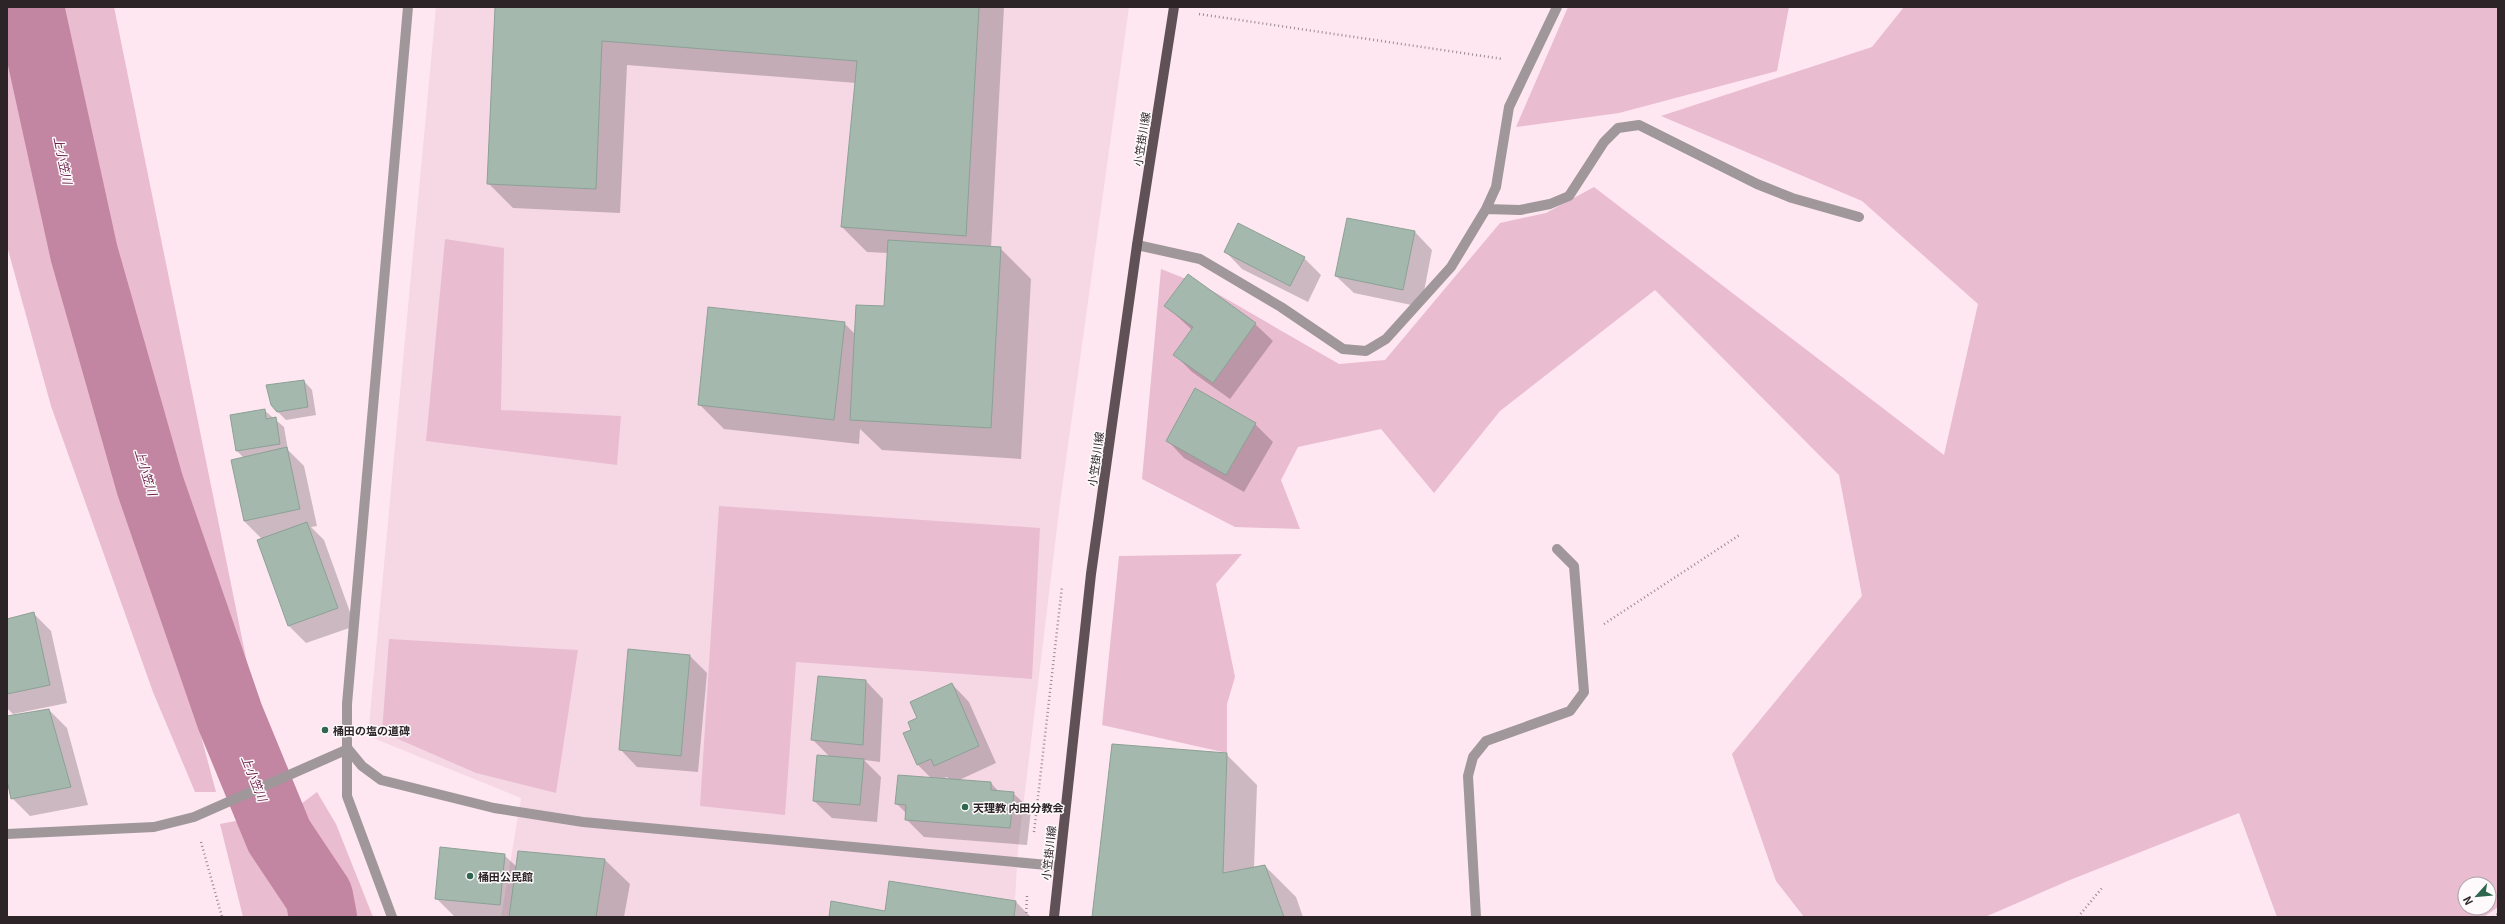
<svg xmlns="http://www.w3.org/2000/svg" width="2505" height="924" font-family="Georgia,'Noto Sans JP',serif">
  <rect width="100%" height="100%" fill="#fee7f0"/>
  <!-- built -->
  <path fill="#f6d8e5" d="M436,7h693l-69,496 -42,346 -4,68h-513l20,-119 -153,-62z"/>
  <!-- green -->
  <path fill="#eabcd0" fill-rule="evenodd" d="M7,7h107l133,656 -58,28 27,101h-21l-42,-100 -102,-286 -44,-160z
    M1568,7h221l-12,64 -158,42 -103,14z
    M1904,7h594v900l-14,10h-207l-38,-104 -169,67 -85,37h-181l-28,-36 -44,-127 130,-158 -23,-121 -184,-185 -155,121 -66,82 -53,-64 -83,18 -17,33 19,49 -65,-2 -93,-48 19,-210 43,17 135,78 46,-4 115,-137 46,-10 48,-26 350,268 34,-151 -116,-103 -201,-85 211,-69zM2465,884h24v24h-24z
    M445,239l59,9 -3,162 120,6 -4,49 -191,-24z
    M719,506l321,22 -8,151 -236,-17 -11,153 -85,-9z
    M1242,554l-26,30 19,93 -8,27v49l-125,-28 17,-169z
    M389,639l189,11 -22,143 -80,-20 -94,-41z
    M317,792l19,32 37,93h-130l-23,-93 73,-14z"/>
  <!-- shadow -->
  <path fill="#0003" fill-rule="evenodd" d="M496,7h508l-13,241h9l31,31 -10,180 -139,-9 -22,-21 -1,15 -135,-15 -25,-25 145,-81 11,11 30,-27 3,-54 -21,-1 -25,-25 14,-144 -229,-18 -7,148 -107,-5 -25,-25z
    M1347,219l68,13 17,18 -11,57 -67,-14 -18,-17z
    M1225,251l79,7 17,17 -13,27 -66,-33z
    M1166,306l89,18 18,17 -43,58 -38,-27 -17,-17 17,-25z
    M304,381l8,9 4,25 -30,5 -15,-15z
    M1195,390l60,34 18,18 -29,50 -60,-34 -17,-18z
    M264,410l20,17 4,23 16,16 13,60 -6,1 13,13 31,86 -49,17 -17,-17 -31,-86 4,-1 -18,-18v-63l-7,-7 -6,-35z
    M34,614l17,17 16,72 -54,11 -6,-6v-88z
    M690,656l17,17 -9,99 -61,-5 -17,-18z
    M866,681l17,18 -3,63 -16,-2 17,17 -4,45 -45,-4 -18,-17 16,-44 -18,-18z
    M952,684l17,18 27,61 -39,18 34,2 8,9 14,1 18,17 -4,35 -103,-8 -18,-18 1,-5 -11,-11 36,-24 -14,-14 -14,-31 8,-4 6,-11zM947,777l3,3 -8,-1z
    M49,710l18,18 21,77 -58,11 -18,-18 -5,-22v-59z
    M1226,754l31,31 -3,83 11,-2 31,31 7,20h-210z
    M504,855l13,12 88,-7 25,24 -6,33h-156l-14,-1 -18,-18z
    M890,882l126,20 15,15h-201l55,-5z"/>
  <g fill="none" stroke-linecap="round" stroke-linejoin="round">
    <!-- river -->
    <path stroke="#c386a2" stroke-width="68" d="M30,7l54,246 66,232 80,232 49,119 40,60 4,21"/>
  </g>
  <!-- building -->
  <path fill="#a4b8ae" stroke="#8ca196" d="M495,7h484l-13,229 -125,-9 16,-166 -255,-20 -6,148 -109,-5z
    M1347,218l68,13 -12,59 -68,-14z
    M1238,223l67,34 -15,29 -66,-34z
    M888,240l113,7 -10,181 -141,-8 6,-115 28,1z
    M1188,274l68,49 -43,60 -40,-28 20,-28 -29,-21z
    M708,307l137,15 -11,98 -136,-15z
    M304,380l4,27 -31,5 -6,-7 -5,-20z
    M1195,388l61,35 -30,52 -60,-34z
    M265,409l1,10 10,-2 4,27 -44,7 -6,-36z
    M287,447l13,62 -56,12 -13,-61z
    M307,522l31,86 -50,18 -31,-86z
    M34,612l16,73 -43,9v-75z
    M628,649l62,6 -9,101 -62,-6z
    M818,676l48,4 -3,65 -52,-5z
    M952,683l27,63 -45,20 -3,-7 -14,6 -14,-32 8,-3 -3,-8 9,-4 -7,-16z
    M49,709l22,78 -60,12 -4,-19v-64z
    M1112,744l115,9 -4,120 42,-8 19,52h-192z
    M817,755l47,4 -4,46 -47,-4z
    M898,775l93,7v8l23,2 -4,36 -105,-8 1,-15 -11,-1z
    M440,847l65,7 -5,51 -65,-6z
    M518,851l87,8 -9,58h-87z
    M889,881l127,20 -2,16h-185l2,-16 54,10z"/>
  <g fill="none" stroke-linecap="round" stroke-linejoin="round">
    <!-- path -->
    <path stroke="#9a8a90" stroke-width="2.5" stroke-dasharray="1 3" stroke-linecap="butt" d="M1199,14l304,45
      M1604,624l137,-90
      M1034,832l28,-245
      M201,842l21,75
      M1026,917l1,-21
      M2078,917l24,-29
      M2493,917l5,-3"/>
    <!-- minor -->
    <path stroke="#a0979b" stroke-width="10" d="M1486,209l34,1 30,-6 19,-8 35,-54 14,-14 21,-3 118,59 35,14 67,19
      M1137,245l63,14 81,48 62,42 23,2 20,-12 65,-72 35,-58 10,-22 13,-80 48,-100
      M348,749l14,17 19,14 113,28 89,14 475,44
      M7,834l147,-7 40,-10 154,-68
      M392,917l-45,-121v-92l61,-697
      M1476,917l-8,-141 5,-19 13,-16 84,-30 14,-19 -10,-126 -17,-17"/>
    <!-- major -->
    <path stroke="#605157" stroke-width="10" d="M1054,917l37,-343 46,-329 37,-238"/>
  </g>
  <!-- markers -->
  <g fill="#2e664e" stroke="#fefafc" stroke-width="1.5">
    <circle cx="325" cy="730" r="4"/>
    <circle cx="965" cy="807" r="4"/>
    <circle cx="470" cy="876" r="4"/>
  </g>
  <g text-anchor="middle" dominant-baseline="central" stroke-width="3" stroke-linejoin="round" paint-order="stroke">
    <!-- street labels -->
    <g font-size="11" fill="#2c2427" stroke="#fefafc">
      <text transform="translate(1141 139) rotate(-81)">小笠掛川線</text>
      <text transform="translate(1095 459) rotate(-82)">小笠掛川線</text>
      <text transform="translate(1048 853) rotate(-84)">小笠掛川線</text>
    </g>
    <!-- poi labels -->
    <g font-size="11" font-weight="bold" fill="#2c2427" stroke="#fefafc" text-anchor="start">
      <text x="333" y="730">桶田の塩の道碑</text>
      <text x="973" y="807">天理教 内田分教会</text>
      <text x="478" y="876">桶田公民館</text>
    </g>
    <!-- water labels -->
    <g font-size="12" font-style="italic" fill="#671e46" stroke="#fefafc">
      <text transform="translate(64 160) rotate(78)">上小笠川</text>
      <text transform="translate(147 472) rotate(73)">上小笠川</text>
      <text transform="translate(255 778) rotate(68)">上小笠川</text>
    </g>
  </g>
  <!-- border -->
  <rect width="2505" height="924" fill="none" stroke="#2c2427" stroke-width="16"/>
  <!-- north arrow -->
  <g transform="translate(2477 896) rotate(243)"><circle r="19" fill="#fefafc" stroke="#aaa4a7"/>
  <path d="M0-3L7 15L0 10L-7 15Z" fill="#2e664e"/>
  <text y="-6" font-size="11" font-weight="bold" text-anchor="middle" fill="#2c2427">N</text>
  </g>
</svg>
